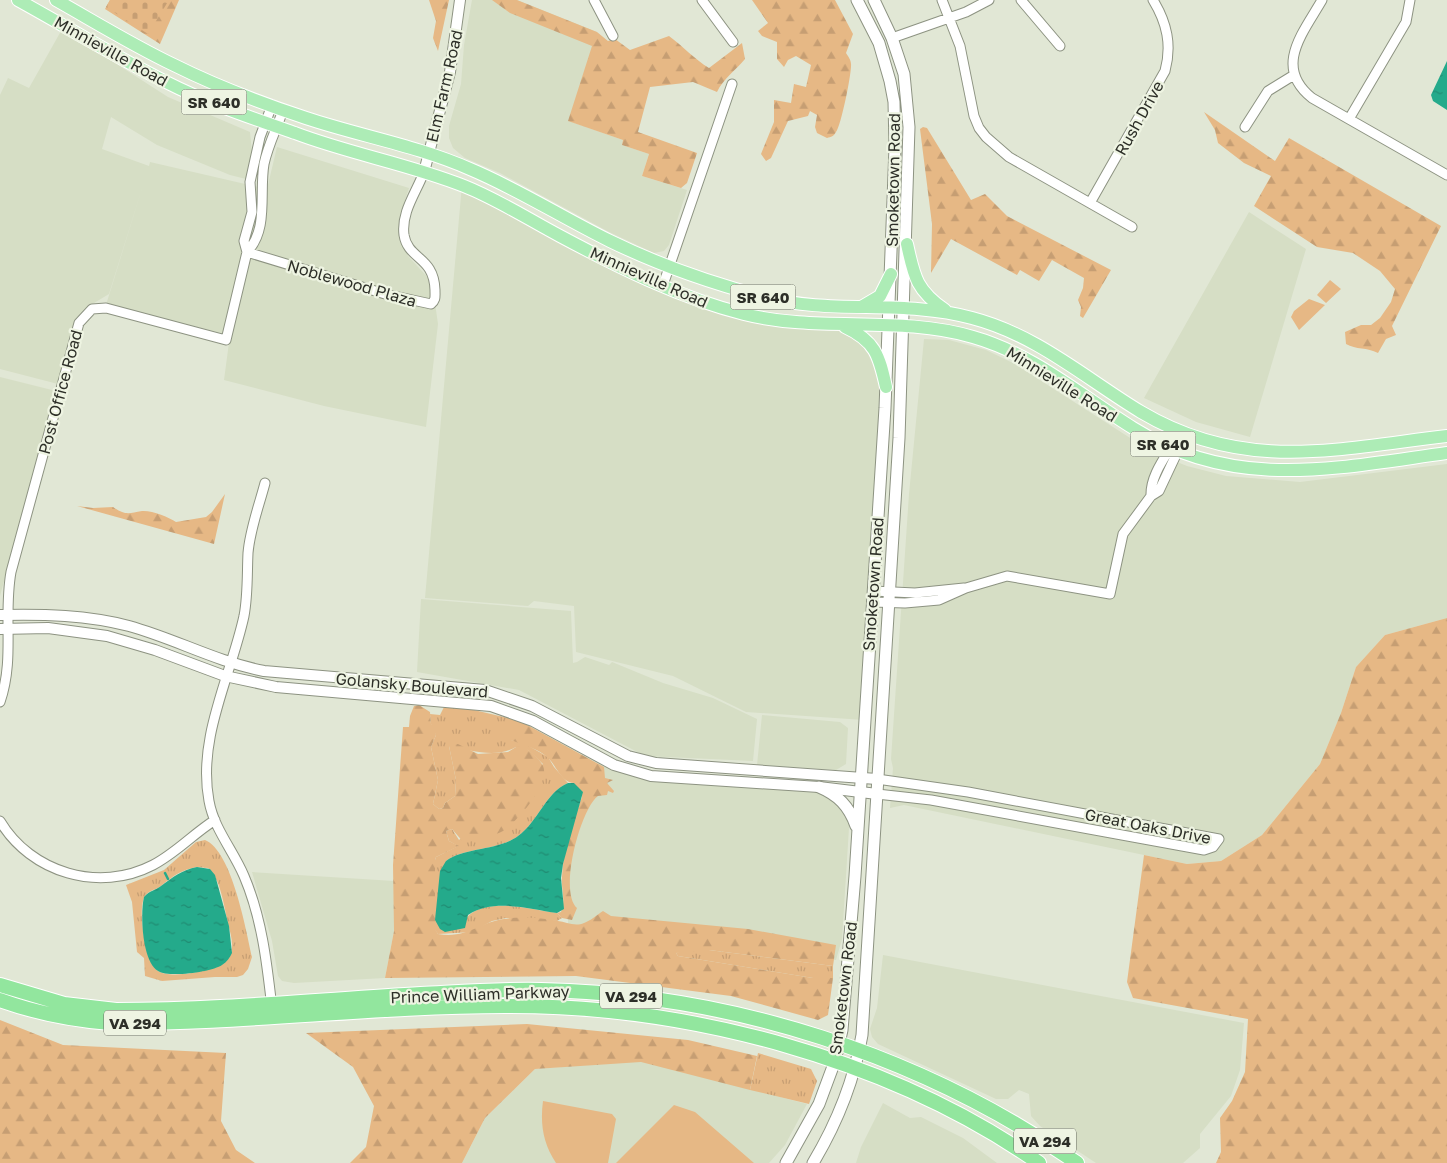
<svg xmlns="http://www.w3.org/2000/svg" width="1447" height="1163" font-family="'Golos Text',sans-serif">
  <defs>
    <pattern id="grass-tufts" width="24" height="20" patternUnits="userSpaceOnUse" patternTransform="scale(1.25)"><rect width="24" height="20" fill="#e6b885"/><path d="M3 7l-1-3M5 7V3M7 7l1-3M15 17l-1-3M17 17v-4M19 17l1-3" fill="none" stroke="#c69e73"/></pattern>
    <pattern id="forest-firs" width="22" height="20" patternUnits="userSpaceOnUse" patternTransform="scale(1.25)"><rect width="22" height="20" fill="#e6b885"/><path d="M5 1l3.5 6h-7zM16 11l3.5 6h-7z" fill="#c69e73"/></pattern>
    <pattern id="cemetery-stones" width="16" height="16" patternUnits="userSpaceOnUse" patternTransform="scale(1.25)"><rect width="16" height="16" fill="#e6b885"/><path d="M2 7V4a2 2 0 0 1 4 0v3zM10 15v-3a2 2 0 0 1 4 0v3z" fill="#c69e73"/></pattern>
    <pattern id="water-ripples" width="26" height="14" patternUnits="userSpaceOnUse" patternTransform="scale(1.25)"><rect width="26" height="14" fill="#24aa8b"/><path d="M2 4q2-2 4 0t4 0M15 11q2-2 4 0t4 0" fill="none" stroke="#208b72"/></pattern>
  </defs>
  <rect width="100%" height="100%" fill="#e1e7d5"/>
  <!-- built -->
  <path fill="#d6dec5" d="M472,0h45l80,32 -28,89 54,19 -1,5 27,9 -7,22 45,14 -18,55 -5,6 -10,2 -45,-21 -109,-59 -35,-15 -12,-10 -4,-10v-12l12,-42 3,-39z
    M61,31l26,14 81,52 82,35 2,21 -6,26 -16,-4 -73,-30 -46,-28 -9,32 47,17 1,-4 117,27 10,-42 132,41 -9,28 2,28 6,12 24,26 6,42 -12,103 -102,-21 -100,-26 6,-45 -124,-30 38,-123 -35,112 -25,15 -12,21 -14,54 -58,-15v-274l8,-17 21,10z
    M462,185l241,116 154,31 25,36 -18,352 -118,-8 -73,-36 -97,-24 -2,-46 -40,-5 -6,5 -103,-8z
    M1249,212l57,37 -56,188 -54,-15 -52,-24z
    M924,339l25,1 37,10 29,14 137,88 35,14 39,10 74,6 147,-18v154l-62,17 -29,32 -15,46 -21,51 -58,71 -41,26 -34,3 -283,-59 -14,3 3,-40 -2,-9 18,-265z
    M0,377l56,14 -56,205z
    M421,599l150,12 2,52 4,-1 8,-5 24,8 3,-3 51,21 50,15 44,21 -4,42 -108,-5 -126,-66 -102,-18z
    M762,715l78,7 8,6 -2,36 -10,6 -79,-5z
    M599,762l17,7 198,22 20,6 15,23v8l-7,111 -6,21 -139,-23 -128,6 -3,-68 3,-21z
    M252,872l142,9v50l-9,47 -91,5 -12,-2 -4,-5 -6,-35z
    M883,955l361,68 -4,47 -9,26 -31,38v14l-17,15h-87l-56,-37 -9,-10 -2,-22 -10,-4 -11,9h-12l-118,-55 -6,-7 -2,-8 7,-21z
    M641,1061l166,43 -22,41 -16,18h-307l23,-45 50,-49z
    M883,1103l27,15 11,-1 42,21 34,25h-141l5,-16z"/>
  <!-- grass -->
  <path fill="url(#grass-tufts)" fill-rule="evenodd" d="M444,707l30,3 46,11 -9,19 9,1 28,16 6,10 14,16c-22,9 -30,39 -50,53 -20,15 -53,11 -72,25l19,59c16,-25 68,-10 92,-7l5,5 -5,3 -51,-3 -14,3 -20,11 -34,2 -3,-4v-70l1,-3 22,-11 -9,-5 -3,-10 6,-2 7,11 84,-76 -15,-14 -12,-3c-21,12 -45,3 -67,-1l7,34 -1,16 -10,7 -2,5 -4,1 -6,-5 5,-24 -7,-33 5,-12 -5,-11 -1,-10 10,1z
    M205,840c27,11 41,90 47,117l-4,12 -5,6 -6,2h-22l-53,4 -17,-5 -1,-18 -7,-6 -5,-50 -6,-17 38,-15 32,-28zM197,867l11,1c12,8 17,42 20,56 3,10 7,25 1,33 -8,13 -57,23 -71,14 -13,-8 -21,-63 -13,-75 4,-5 8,-6 13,-8 4,-2 8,-7 12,-9 8,-7 17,-10 27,-12z
    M685,950h24l124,16v12h-20l-135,-22 -2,-3z
    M758,1053l53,16 6,12 -8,23 -59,-14z"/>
  <!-- forest -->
  <path fill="url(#forest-firs)" d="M110,0h69l-19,44 -55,-35z
    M429,0h20l-11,51 -5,-13 3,-17z
    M492,0h25l80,32 11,9 7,-2 15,11 39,-14c14,10 25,23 40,32l33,-25 3,16c-9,11 -22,20 -28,33l-24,-10 -43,5 -12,45 59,21 -10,30 -6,5 -39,-12 7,-22 -27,-9 1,-5 -55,-19 24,-75 -82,-33z
    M752,0h83l18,34 -7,19c2,3 5,7 5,11 1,8 -10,62 -15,68 -2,4 -5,5 -9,6l-10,-5 -2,-6 2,-12 -7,-4 -2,5 -20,5 -17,37 -5,3 -5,-7 13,-32v-22l17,3 3,-19 12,3 5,-22 -15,-9 -8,4 -4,7 -7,-8v-17l-15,-6 -4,-5 10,-8z
    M1204,112l71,49 14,-23 152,88 -49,100 4,9 -10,4 -8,14c-11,-6 -22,-3 -32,-9l-1,-12 16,-7h10l9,-7 11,-16 4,-13 -15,-18 -27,-18 -36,-6 -63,-41 17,-30 -27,-13 -26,-20 -3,-13z
    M923,127l4,1 44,72 14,-6 22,22 104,54 -28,48 -3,-2 1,-9 -3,-7 5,-12 1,-10 -32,-18 -13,21 -19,-11 -3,5 -66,-36 -20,34 1,-49 -12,-95z
    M225,494l-11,50 -137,-38 16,2 20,-1c13,9 16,6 29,4 9,-1 27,6 34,11l30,-5 6,-5z
    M1447,618v545h-231l5,-11 -1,-34 12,-17 13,-29 3,-53 -115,-21 -6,-16 17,-127 43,9 34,-3 41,-26 58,-71 21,-51 15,-46 29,-32z
    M419,705l11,7 1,12 4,3 1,8 -5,12 7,33 -5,24 6,5 4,-1 2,-5 10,-7 1,-16 -7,-34 1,-2h8l20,10 30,-2 8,-5 8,-1c5,5 16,13 19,20 8,17 -27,58 -42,66 -11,6 -26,8 -37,11l-12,-14 -6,2 3,10 10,5 -23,11 -1,3v69l3,5c29,5 42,-12 66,-15 16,-3 38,-1 54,2 8,1 17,6 26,2 6,-2 13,-8 19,-12l8,5 137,13 88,16 -3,21 -124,-16 -33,3 2,3 135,22h20l-5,37 -10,5 -87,-24 -155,-20 -191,2 9,-47 -1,-66 10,-138h6l1,-11 4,-10z
    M520,721l84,46 1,11 8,2 -6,3 7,8 -1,2 -5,-2 -1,4 -9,1c-17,12 -40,95 -21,112l-5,12 -10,-2 -5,-5 4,-1c5,-13 0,-22 1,-35 1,-27 11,-55 20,-80l-8,-14c-13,-1 -17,-16 -25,-24 -9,-11 -33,-15 -43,-22l2,-9z
    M0,1020l63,25 163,8 -5,68 15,29 19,13h-255z
    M527,1024l161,16 69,16 -7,34 -109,-28 -106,7 -50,49 -23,45h-112l16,-16 8,-41 -21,-39 -47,-34z"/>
  <!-- cemetery -->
  <path fill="url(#cemetery-stones)" d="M110,0h59l-21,34 -42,-27z"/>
  <!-- park -->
  <path fill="#e6b885" d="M1330,280l11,9 -15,14 -9,-8z
    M1309,299l16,6 -26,25 -8,-13 3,-6z
    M543,1101l69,13 4,5 -8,44h-52c-13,-20 -16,-39 -13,-62z
    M674,1105l21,7 59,51h-138z"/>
  <!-- water -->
  <path fill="url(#water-ripples)" d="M1447,61v49l-14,-9 -2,-6z
    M568,783h6l9,9 -20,72 -2,14 3,31 -7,4c-28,-4 -63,-15 -89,2l-3,13 -20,4 -5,-3 -5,-9 5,-49 6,-10c19,-14 52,-10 72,-25 20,-14 28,-44 50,-53z
    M197,867l13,2 5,6 14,51 3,27c-2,4 -5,9 -10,12 -10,7 -53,13 -64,6 -16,-10 -18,-57 -14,-74 6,-7 11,-6 17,-11 12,-9 21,-16 36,-19z"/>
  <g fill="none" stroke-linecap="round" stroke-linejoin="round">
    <!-- stream -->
    <path stroke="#24aa8b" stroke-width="2.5" d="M165,873l3,6"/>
    <defs>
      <path id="minor" d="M594,0l19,36
        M702,0l31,42
        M942,0l18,46 14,70 5,12 7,9 23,20 123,70
        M1021,0l39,46
        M1322,0c-19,33 -49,67 -10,98l135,77
        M892,38l74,-26 23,-12
        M1349,119l57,-97 4,-22
        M1245,127l23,-36 26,-16
        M1090,203l75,-132c7,-26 2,-48 -12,-71
        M247,252l138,42 46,10c5,-4 4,-7 4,-14 -1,-34 -27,-30 -31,-55 -3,-23 12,-42 20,-63
        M247,252l-3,-11 8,-29 -2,-30 10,-45 12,-32
        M663,285l69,-201
        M265,483c-6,23 -15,46 -17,70 -1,21 0,42 -4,63 -13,60 -47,122 -35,185 5,28 24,49 35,75 18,42 23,88 28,132
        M1151,496c-1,-24 20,-45 29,-65
        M873,591l42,2 49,-5
        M872,602l33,1 34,-3 27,-12 41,-12 103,18 13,-60 28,-38 8,-5 16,-34 -3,-9
        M0,702c15,-43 3,-86 11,-130l68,-249 13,-14 14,-1 120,32 21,-88c22,-23 12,-59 17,-88 4,-19 13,-36 19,-54
        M877,794l54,6 273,50 9,-3 6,-8 -251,-47 -91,-13
        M0,821c31,52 99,72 153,44 23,-12 40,-31 62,-45"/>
      <path id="tertiary" d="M424,172l26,-100 10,-72
        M0,615c44,-1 87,0 129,11 47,13 85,35 135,45l221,19 47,16 96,50 28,7 221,16
        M0,629l48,-1 59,8 48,14 70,26 51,11 215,19 42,15 81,44 37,11 168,11 58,7"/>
      <path id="secondary" d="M819,787c19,8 30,19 37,39
        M786,1163l33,-59 16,-43 7,-31 13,-154 30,-468 10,-261 -1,-45 -4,-21 -11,-38 -22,-43
        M813,1163c24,-40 41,-82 49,-128l37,-597 10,-311 -5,-53 -12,-36 -18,-38"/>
      <path id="primary" d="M18,0c49,27 98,57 148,82 41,21 86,36 129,51 55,21 114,31 169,53 33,13 64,33 96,50 58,31 120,62 184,78 75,19 154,1 229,23 60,17 107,58 160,91 102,64 203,40 314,25
        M56,0c39,22 78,46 118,65 42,21 87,38 132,53 54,18 112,28 164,51 48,20 93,49 140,72 49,24 101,42 154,56 68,18 140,2 208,21 65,17 113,60 169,94 103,61 195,37 306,24
        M907,244c7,32 9,46 38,66
        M863,306l17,-10 11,-22
        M845,327c30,14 34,28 41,60"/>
      <path id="trunk" d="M0,985l64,19 52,6c101,0 204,-10 305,-16 40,-2 80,-5 120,-4 190,4 380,65 536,173
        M0,1000c36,13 72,20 110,23 132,1 263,-17 395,-17 181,-1 384,52 534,157"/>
    </defs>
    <!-- minor casing -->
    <use href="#minor" stroke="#8d9382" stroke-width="11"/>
    <!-- tertiary casing -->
    <use href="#tertiary" stroke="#8d9382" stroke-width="12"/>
    <!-- secondary casing -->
    <use href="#secondary" stroke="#8d9382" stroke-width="13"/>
    <!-- primary casing -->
    <use href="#primary" stroke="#fff" stroke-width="14"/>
    <!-- trunk casing -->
    <use href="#trunk" stroke="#fff" stroke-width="16"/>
    <!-- minor -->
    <use href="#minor" stroke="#fff" stroke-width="9"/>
    <!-- tertiary -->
    <use href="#tertiary" stroke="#fff" stroke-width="10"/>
    <!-- secondary -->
    <use href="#secondary" stroke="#fff" stroke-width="11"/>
    <!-- primary -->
    <use href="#primary" stroke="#adecb6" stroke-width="12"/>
    <!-- trunk -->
    <use href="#trunk" stroke="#92e69e" stroke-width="14"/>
  </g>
  <g text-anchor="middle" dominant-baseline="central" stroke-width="4.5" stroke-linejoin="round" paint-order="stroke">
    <!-- shield labels -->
    <g fill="#eef4e2" stroke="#676a60" stroke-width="1">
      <rect x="181.5" y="89.5" width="65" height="25" rx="4"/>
      <rect x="730.5" y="284.5" width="65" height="25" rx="4"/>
      <rect x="1130.5" y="431.5" width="65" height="25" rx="4"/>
      <rect x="600" y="983.5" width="62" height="25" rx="4"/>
      <rect x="104" y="1010.5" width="62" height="25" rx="4"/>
      <rect x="1014" y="1128.5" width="62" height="25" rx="4"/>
    </g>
    <g font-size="15" font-weight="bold" fill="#2d2f28">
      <text x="214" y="102">SR 640</text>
      <text x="763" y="297">SR 640</text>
      <text x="1163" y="444">SR 640</text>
      <text x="631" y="996">VA 294</text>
      <text x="135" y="1023">VA 294</text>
      <text x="1045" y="1141">VA 294</text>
    </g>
    <!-- street labels -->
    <g font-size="16" fill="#2d2f28" stroke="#eef4e2">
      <text transform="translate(111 51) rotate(29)">Minnieville Road</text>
      <text transform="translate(444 86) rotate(-77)">Elm Farm Road</text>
      <text transform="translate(1139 118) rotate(-61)">Rush Drive</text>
      <text transform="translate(893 180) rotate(-89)">Smoketown Road</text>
      <text transform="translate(649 277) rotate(24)">Minnieville Road</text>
      <text transform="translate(352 283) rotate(16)">Noblewood Plaza</text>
      <text transform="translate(1062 384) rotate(32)">Minnieville Road</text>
      <text transform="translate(60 392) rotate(-75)">Post Office Road</text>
      <text transform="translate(873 584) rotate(-86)">Smoketown Road</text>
      <text transform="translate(412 685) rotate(5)">Golansky Boulevard</text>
      <text transform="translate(1148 826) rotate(11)">Great Oaks Drive</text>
      <text transform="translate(843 988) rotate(-83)">Smoketown Road</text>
      <text transform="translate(480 994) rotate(-2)">Prince William Parkway</text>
    </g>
  </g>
</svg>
